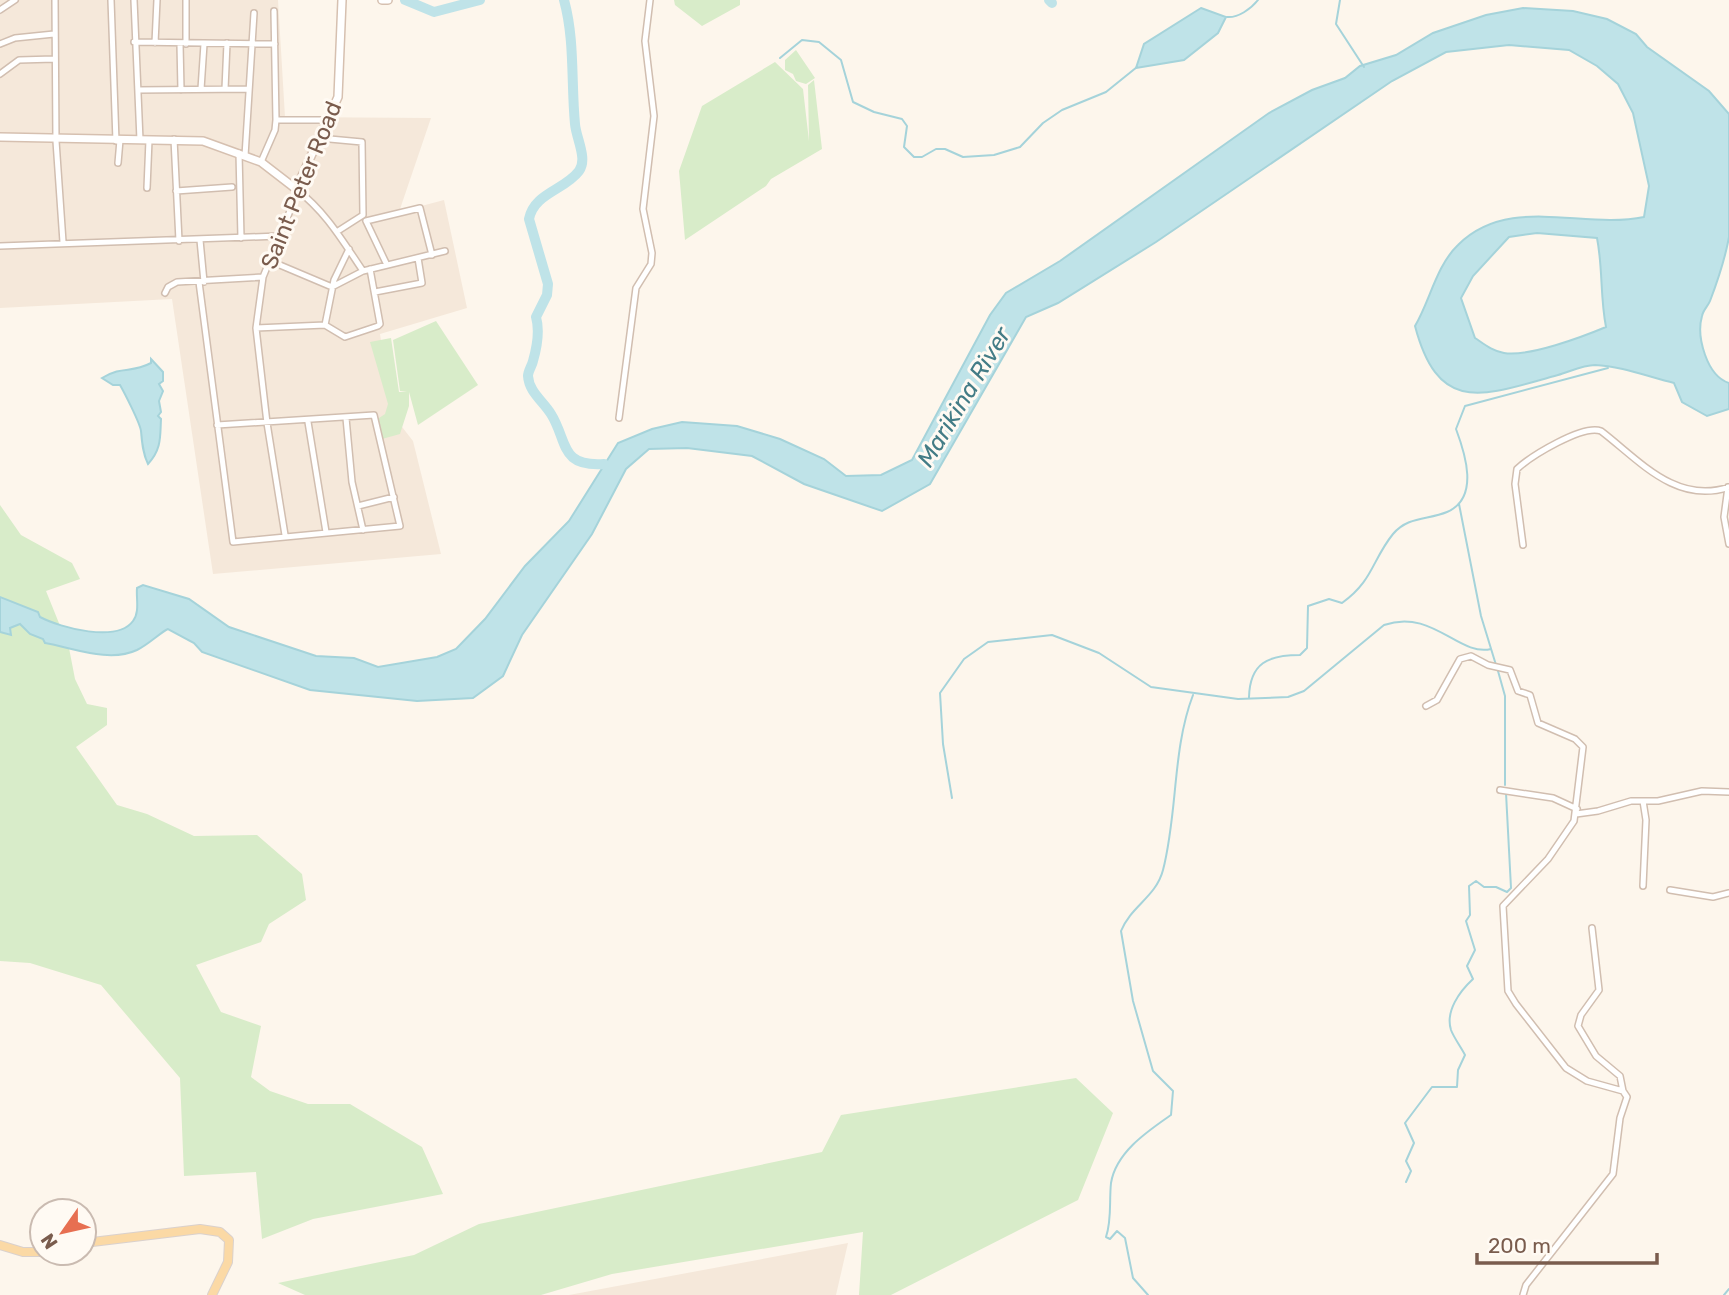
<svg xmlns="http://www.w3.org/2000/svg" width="1729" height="1295" font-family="Rubik,sans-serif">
  <rect width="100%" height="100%" fill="#fdf6ec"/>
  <!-- residential -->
  <path fill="#f5e8da" d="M0,0h278l7,117 146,1 -32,94 45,-12 23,108 -87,26 12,80 21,27 28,113 -228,20 -41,-275 -172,9z
    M848,1243l-12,52h-267z"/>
  <!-- green -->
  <path fill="#d8ecc9" d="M674,0h66v5l-38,21 -27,-21z
    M796,50l19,28 -9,6 -10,-3 -3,-7 -8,-4v-10z
    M775,62l28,27 6,52 -1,-56 6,-5 8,69 -51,30 -5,7 -81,54 -6,-69 23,-65z
    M436,321l42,64 -60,40 -9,-33v14l-9,28 -18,5 -6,-19 9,-6 3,-10 -18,-62 21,-4 8,54h8l-7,-1 -7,-51z
    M0,505l21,30 51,28 8,16 -34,12 23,57 6,31 12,25 20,4v17l-31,22 41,58 30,9 47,22 63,-1 45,39 4,26 -37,24 -8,18 -65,23 25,47 40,14 -10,51 19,14 38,13h42l72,43 21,47 -130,25 -51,20 -6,-67 -72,4 -4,-98 -79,-93 -71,-22 -30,-2z
    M1076,1078l37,35 -35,87 -187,95h-32l4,-63 -251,42 -71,21h-236l-27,-12 136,-28 65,-31 343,-72 19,-37z"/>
  <!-- water -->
  <path fill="#bfe3e8" stroke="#a5d3da" stroke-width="2" fill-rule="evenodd" d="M1201,8l25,9 -8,16 -34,27 -48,8 8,-24z
    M1523,8l50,3 34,8 29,15 11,13 62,44 20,23v123c-4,22 -11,43 -19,64 -2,5 -7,9 -8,15 -6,21 5,60 27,67v26l-22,7 -25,-14 -8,-19c-25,-6 -53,-17 -79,-18 -12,0 -26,7 -37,10 -73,20 -119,42 -143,-49 15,-25 21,-60 43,-81 51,-51 125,-15 186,-28l5,-31 -16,-73 -15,-29 -21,-18 -28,-16 -60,-5 -63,7 -54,29 -236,161 -98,61 -32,14 -96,167 -48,27 -78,-27 -52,-28 -65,-8 -38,1 -23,20 -34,65 -70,101 -19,41 -30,22 -56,3 -107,-11 -108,-38 -8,-9 -26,-14c-7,3 -19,15 -31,21 -28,13 -63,-2 -92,-7l-2,-4 -13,-5 -10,-10 -10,4 1,7 -11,-3v-35l38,15 2,5c21,11 77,26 93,4 7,-9 3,-23 4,-33l6,-3 46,14 40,28 87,29 38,2 24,9 59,-10 19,-8 29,-30 40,-53 44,-45 49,-78 34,-14 30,-7 55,4 43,13 44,20 22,17 35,-1 31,-15 78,-145 16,-22 54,-32 209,-148 43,-23 33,-12 15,-12 36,-11 37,-22 53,-18zM1537,233l60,5c6,30 3,59 9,89 -24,10 -77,30 -102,26 -12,-2 -20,-9 -29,-15l-14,-40 12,-22 36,-39z
    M151,359l12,13v9l-4,3 4,7 -4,10 2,11 -3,4 3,3c-1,17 1,30 -13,45 -5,-10 -6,-21 -7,-33 -1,-8 -17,-39 -21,-46h-7l-11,-7c22,-13 28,-4 49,-15z"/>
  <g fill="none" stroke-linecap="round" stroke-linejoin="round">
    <!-- stream -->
    <path stroke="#a5d3da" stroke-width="2" d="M1340,0l-4,24 28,43
      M1227,17c11,1 24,-8 31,-17
      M780,58l22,-18 17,2 22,18 12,42 21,10 28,7 5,7 -3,21 10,10h8l14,-8h9l18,8 31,-2 26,-8 23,-24 19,-13 44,-18 31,-25
      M1459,504l22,112 15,49
      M1498,671l7,25v89
      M1249,697c1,-34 19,-42 51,-42l7,-7 1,-42 21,-7 13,4c31,-22 30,-43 51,-69 15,-18 35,-14 54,-22 33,-14 18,-59 9,-83l9,-23 143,-38
      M952,798l-9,-54 -3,-51 24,-34 24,-17 64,-7 47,18 52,34 87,12 50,-2 16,-6 80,-66c48,-17 75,32 107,24
      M1406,1182l5,-11 -5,-10 8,-18 -9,-20 27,-36h25l1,-17 7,-15c-4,-8 -11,-17 -14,-25 -6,-19 9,-39 22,-51l-6,-13 8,-16 -9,-29 4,-6 -1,-29 7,-5 8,6h12l11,5 4,-4 -5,-95
      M1148,1295l-15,-17 -8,-40 -8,-7 -7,8 -4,-2c6,-18 3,-35 5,-54 5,-31 37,-52 60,-68l2,-24 -20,-20 -20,-70 -12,-70c10,-25 35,-34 42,-61 15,-58 9,-120 30,-175
      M1724,1295l5,-6"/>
    <!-- river -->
    <path stroke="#bfe3e8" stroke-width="10" d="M405,0l29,12 46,-12
      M564,0c11,40 7,82 11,124 1,14 13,35 4,47 -14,19 -45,22 -50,48l19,65 -1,11 -11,22c4,14 1,30 -3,44 -1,5 -5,10 -5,15 1,16 15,25 23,38 17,27 8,53 53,50
      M1049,0l3,3"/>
    <defs>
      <path id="street" d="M55,0l1,141 7,101
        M111,0l5,141
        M134,0l6,140
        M0,10l15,-10
        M134,42l141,2
        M155,43l2,-43
        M0,44l15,-6 39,-4
        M180,44l1,46
        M186,44v-44
        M0,74l19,-14 35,-1
        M201,89l3,-45
        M225,89l2,-46
        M138,90l111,-1
        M276,120h52
        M319,138l43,4 1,73 -25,16
        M174,139l5,102
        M239,153l2,85
        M245,156l9,-143
        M261,162l14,-32 1,-10 -2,-109
        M118,163l2,-23
        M147,188l2,-48
        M296,189c30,23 46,51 67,82
        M176,191l56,-4
        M366,221l54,-13 12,47
        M366,221l21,44
        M200,240l4,42
        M0,246l279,-10
        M268,260l64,27 31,-16 82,-20
        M199,282l34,260 167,-16 -26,-111 -157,10
        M375,292l47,-9 -4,-25
        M165,293l3,-6 9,-5 86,-5
        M325,325l9,-45 15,-31
        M256,328l69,-3 20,12 33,-11 2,-2 -10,-55
        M346,418l6,64 11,48
        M619,418l17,-130 15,-24 1,-11 -9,-44 11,-93 -9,-75 5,-41
        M308,422l18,110
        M1728,487l-4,30 5,27
        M358,506l36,-9
        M285,535l-18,-112 -11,-95 7,-51 31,-76 2,-12
        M1523,545l-8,-61 2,-15c14,-13 66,-45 84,-38 38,29 75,74 128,56
        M1426,706l11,-6 23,-41 11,-3 17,9 22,5 8,21 12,4 8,28 37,16 8,8 -9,74 -26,38 -45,47 5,85 8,13 50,64 21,13 36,10 4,6 -7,21 -7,56 -87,111 -3,10
        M1500,790l53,8 24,11
        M1576,814l22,-3 33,-10h27l44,-10 27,1
        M1643,886l3,-66 -3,-19
        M1670,890l43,7 16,-4
        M1592,928l7,62 -18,25 -3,11 18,30 24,20 3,15"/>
      <path id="secondary" d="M382,0h6
        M0,137l203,4 58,21 35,27 42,-92 4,-97"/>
      <path id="primary" d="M84,1243l116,-14 20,3 9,8 -1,22 -16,33
        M0,1245l23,7h19"/>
    </defs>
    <!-- street casing -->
    <use href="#street" stroke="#d1beb0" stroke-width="8"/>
    <!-- secondary casing -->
    <use href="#secondary" stroke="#d6c0b0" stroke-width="10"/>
    <!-- primary casing -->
    <use href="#primary" stroke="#dad1cd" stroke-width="10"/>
    <!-- street -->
    <use href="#street" stroke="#fff" stroke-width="5"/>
    <!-- secondary -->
    <use href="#secondary" stroke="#fff" stroke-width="7"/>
    <!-- primary -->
    <use href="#primary" stroke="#fbd9a5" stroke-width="8"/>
  </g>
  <g text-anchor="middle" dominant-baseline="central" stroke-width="6" stroke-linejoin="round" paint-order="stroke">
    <!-- street labels -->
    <g font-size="23" fill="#7a5c4d" stroke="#fffaf3">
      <text transform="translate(301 185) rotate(-68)">Saint Peter Road</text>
    </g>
    <!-- water labels -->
    <g font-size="24" font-style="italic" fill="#437c86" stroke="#fffaf3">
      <text transform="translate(964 397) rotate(-59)">Marikina River</text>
    </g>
  </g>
  <!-- north arrow -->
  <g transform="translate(63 1232) rotate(236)"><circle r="33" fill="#fffaf3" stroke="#cabbb1" stroke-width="2"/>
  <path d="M0-5L12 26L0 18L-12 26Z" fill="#e76f51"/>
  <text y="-10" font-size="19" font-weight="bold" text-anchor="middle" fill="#7a5c4d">N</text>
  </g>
  <!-- scale -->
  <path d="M1477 1253v10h180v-10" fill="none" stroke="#7a5c4d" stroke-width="3.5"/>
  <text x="1488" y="1253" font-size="21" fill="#7a5c4d" stroke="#fffaf3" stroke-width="5" paint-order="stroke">200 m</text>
</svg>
